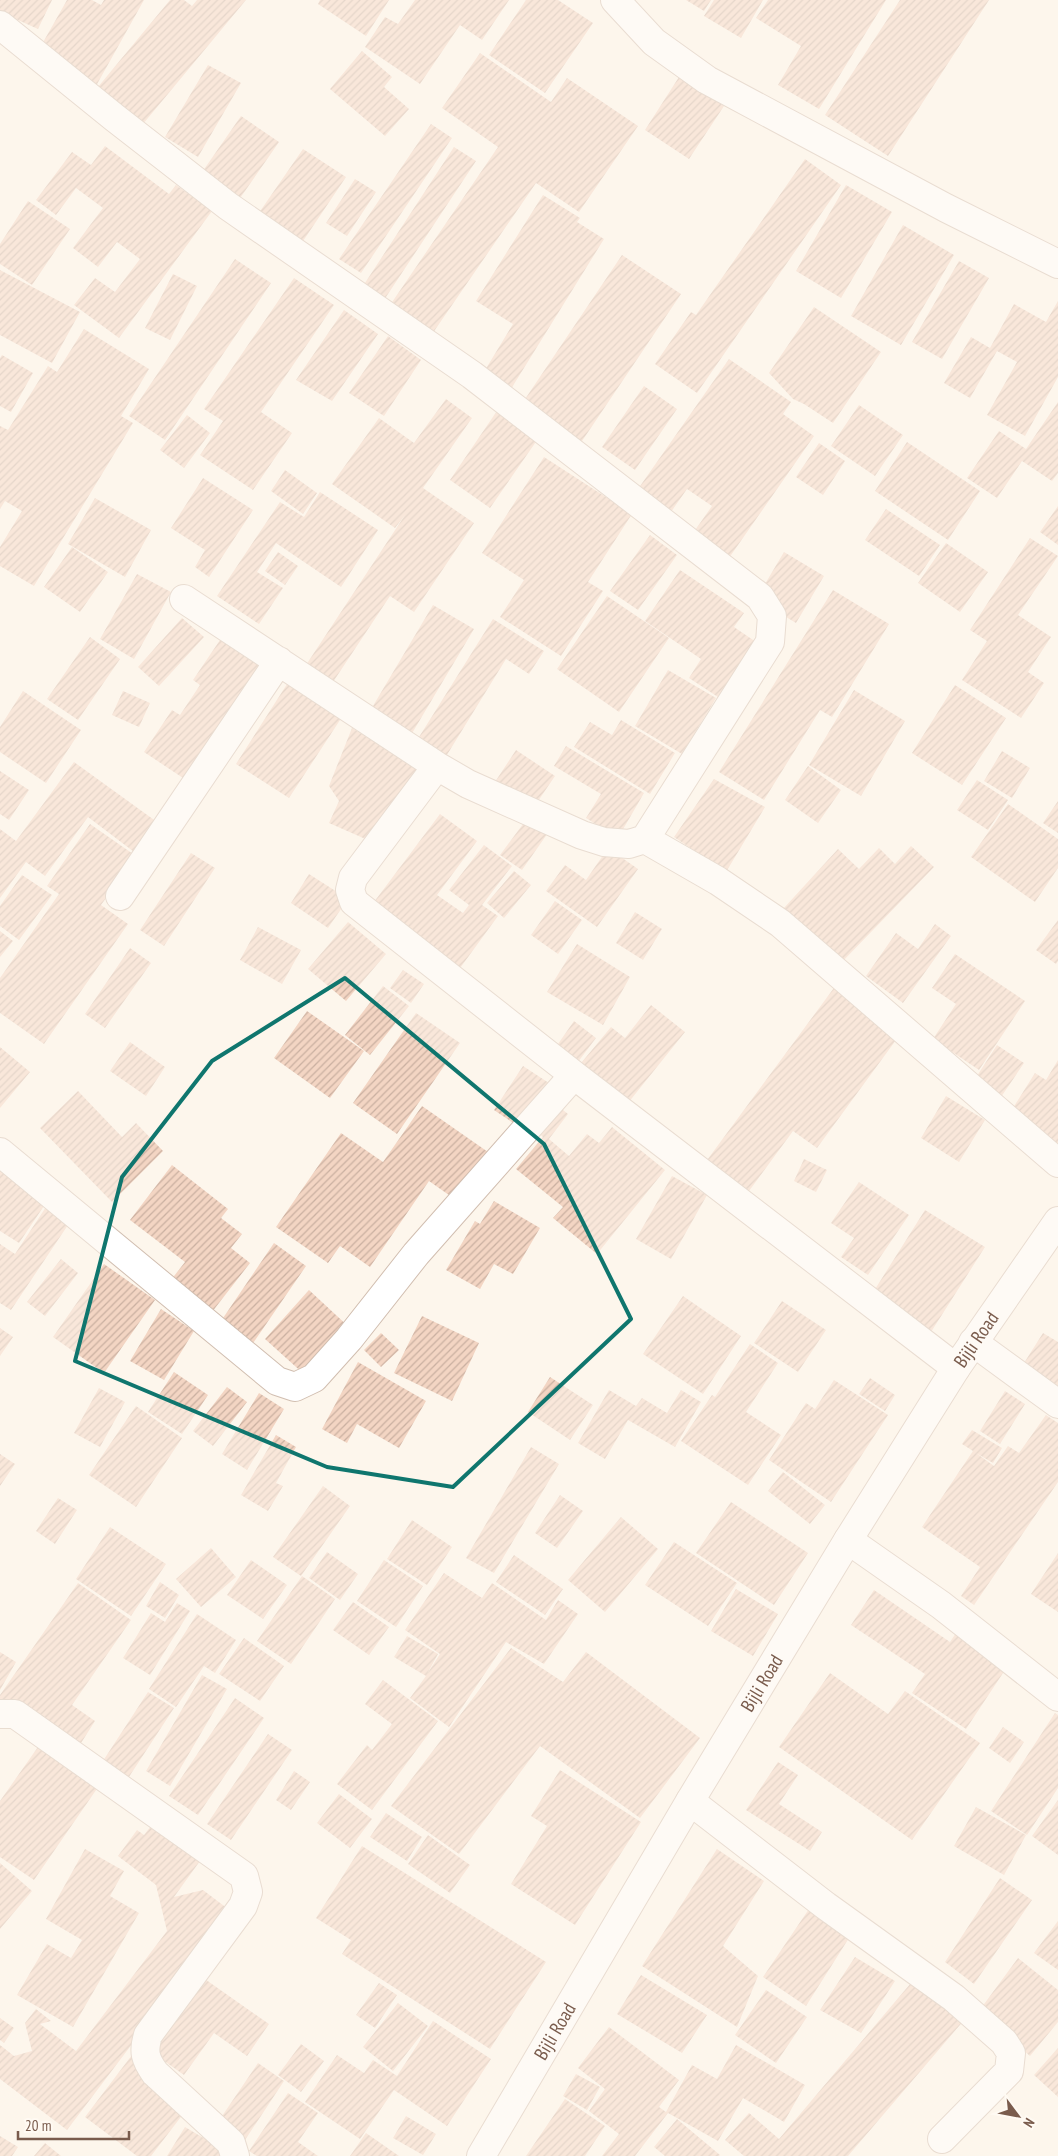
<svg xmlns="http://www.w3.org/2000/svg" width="1058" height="2156" font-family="'PT Sans Narrow',sans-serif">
  <defs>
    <pattern id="building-hatch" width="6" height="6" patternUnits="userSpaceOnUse" patternTransform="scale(1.25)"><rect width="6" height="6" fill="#f3d5c3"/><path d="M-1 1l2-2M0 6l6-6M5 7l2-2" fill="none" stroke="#cab0a1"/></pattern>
  </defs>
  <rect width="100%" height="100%" fill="#fdf6ec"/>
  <!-- building -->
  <path fill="url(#building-hatch)" d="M0,0h52l-14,29 -38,-17z
    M67,0h25l9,5 3,-5h40l-48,86 -59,-33z
    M170,0h14l8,6 5,-6h49l-108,130 -45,-37z
    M320,0h69l-23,36 -48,-32z
    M415,0h94l-27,40 -22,-15 -40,59 -55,-37 20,-30 13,7z
    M526,0h32l35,23 -48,70 -56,-38z
    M686,0h25l-7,11z
    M714,0h49l-22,38 -37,-22z
    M768,0h118l-67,109 -41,-24 23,-39 -45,-28z
    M900,0h89l-101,156 -63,-41z
    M362,51l30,26 -8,10 25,22 -24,27 -55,-47z
    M480,53l71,49 16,-24 71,48 -59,86 -43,-29 -108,157 -42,-29 112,-164 -56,-39z
    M208,65l33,18 -43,74 -33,-20z
    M679,77l45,29 -35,53 -44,-29z
    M241,116l38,26 -43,62 -38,-26z
    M431,124l21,14 -91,135 -22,-14z
    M105,146l64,48 7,-9 36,26 -93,127 -45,-33 21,-27 20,14 25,-33 -23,-17 -19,25 -25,-19 30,-40 -27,-20 -20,27 -20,-15 36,-48 19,13z
    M454,147l22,14 -92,139 -21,-14z
    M303,149l43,28 -51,76 -43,-30z
    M805,159l36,26 -144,208 -42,-29 36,-52 5,3z
    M355,179l21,13 -29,44 -21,-13z
    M846,185l46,27 -51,86 -45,-27z
    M543,195l37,23 -3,4 27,17 -98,158 -27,-17 34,-56 -37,-23z
    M28,201l42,28 -38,56 -32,-21v-20z
    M903,225l51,30 -53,90 -50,-29z
    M622,255l59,39 -105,156 -59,-39z
    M235,259l36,24 -106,157 -36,-24z
    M959,261l30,17 -47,81 -30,-17z
    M0,270l80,42 -28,51 -52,-28z
    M173,274l24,12 -27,54 -25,-12z
    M294,278l40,27 -73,107 31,21 -39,57 -53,-35 23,-34 -19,-12z
    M1058,301v76l-33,59 -38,-21 30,-53 -20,-11 -27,47 -26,-15 27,-46 19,11 24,-44 32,18z
    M814,307l67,45 -48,71 -29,-19 -11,-5 -24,-26z
    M344,310l34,24 -46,67 -36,-21z
    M84,329l65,40 -28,47 12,7 -99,163 -34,-20v-19l22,-36 -17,-10 -5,8v-83l8,4 40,-64 9,6z
    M388,336l33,24 -37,56 -35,-23z
    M2,355l31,18 -22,39 -11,-6v-48z
    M729,359l62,43 -8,12 31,22 -92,132 -36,-25 26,-37 -25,-17 -23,33 -33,-23z
    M644,386l33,23 -42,61 -33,-23z
    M446,399l26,19 -49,70 51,35 -60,89 -24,-16 -57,86 -27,-17 99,-150 -10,13 -63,-44 47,-66 35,25z
    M1058,402v71l-6,8 -30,-20 -25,37 -30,-20 32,-47 27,18z
    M859,405l44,30 -28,41 -44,-30z
    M499,408l41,28 -50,72 -40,-28z
    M187,415l23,18 -26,35 -24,-18z
    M907,442l73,49 -32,49 -73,-49z
    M819,443l26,18 -22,34 -27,-18z
    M544,457l88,57 -44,68 15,9 -42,65 -61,-39 24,-37 -42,-27z
    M285,470l32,23 -14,21 -32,-23z
    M203,478l50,32 -44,67 -14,-10 10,-17 -34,-22z
    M320,492l58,38 -37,57 -65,-44 -19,29 26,16 -24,36 -42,-28 63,-94 24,15z
    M95,498l56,32 -26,47 -57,-33z
    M1058,506v39l-18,-13z
    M886,509l54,36 -21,31 -54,-36z
    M650,535l27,20 -39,55 -28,-19z
    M1030,538l28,18 -40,59 33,22 -23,35 16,11 -23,35 -59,-38 25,-39 -17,-11z
    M946,543l42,29 -28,40 -42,-29z
    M72,547l36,25 -28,40 -36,-25z
    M278,552l20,14 -13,19 -20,-14z
    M784,552l40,24 -28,47 -40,-24z
    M680,570l64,43 -10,14 25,17 -38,55 -32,-21 12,-19 -56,-38z
    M137,574l34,18 -37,67 -34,-20z
    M833,590l56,34 -57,93 -12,-7 -56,90 -45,-28z
    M607,596l62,42 -50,74 -62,-43z
    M433,605l41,24 -66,111 -41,-24z
    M182,618l22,19 -45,49 -21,-19z
    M493,619l51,32 -15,23 -23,-15 -69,112 -28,-18z
    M90,637l30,22 -42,61 -31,-21z
    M220,640l57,38 -76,112 -57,-38 28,-42 8,5 20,-30 -7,-5z
    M668,670l48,28 -34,56 -47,-28z
    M289,681l53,36 -53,81 -53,-34z
    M955,685l51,33 -44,67 -50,-32z
    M854,690l51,31 -44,75 -52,-31z
    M23,691l58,39 -35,53 -46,-31v-25z
    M123,691l27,12 -11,24 -27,-12z
    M621,720l54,33 -25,41 -76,-47 16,-25 22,13z
    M352,728l68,42 -50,71 -41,-18 10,-22 -10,-15z
    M566,746l78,47 -26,45 -32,-20 15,-24 -47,-28z
    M516,750l39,26 -23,34 -39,-25z
    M1002,751l28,17 -18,30 -28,-17z
    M74,762l94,68 -22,31 -58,-44 -43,59 -19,-14 -26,36v-69l16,12z
    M808,766l33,24 -23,33 -33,-23z
    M0,771l29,19 -20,30 -9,-6z
    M714,779l51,28 -39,65 -52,-35z
    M977,780l31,20 -20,30 -31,-20z
    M1058,801v32l-15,-10z
    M1008,804l50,35v29l-23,34 -64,-45z
    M440,814l37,27 -40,54 26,18 6,-8 -20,-15 35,-45 28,21 -30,39 16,11 -43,59 -87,-65z
    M529,816l21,14 -28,40 -22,-15z
    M90,824l46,32 -35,49 27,19 -84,120 -44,-31v-35l59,-84 -12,-8z
    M911,846l23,21 -92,95 -59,-53 55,-60 21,20 20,-21 16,16z
    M608,848l30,21 -41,58 -51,-36 19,-26 21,15z
    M191,853l24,15 -51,78 -24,-16z
    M514,871l17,14 -27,33 -17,-15z
    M309,874l39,25 -20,29 -37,-25z
    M22,875l30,20 -33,45 -19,-14v-20z
    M555,901l27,19 -24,34 -27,-19z
    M635,912l27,17 -19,31 -27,-17z
    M1058,920v41l-2,3 -20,-14z
    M348,922l38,32 -40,47 -38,-32z
    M935,924l16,12 -48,67 -37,-27 30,-43 22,16z
    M258,927l43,23 -19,34 -42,-24z
    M0,931l13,10 -13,16z
    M577,944l53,33 -27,48 -56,-33z
    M130,948l21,15 -46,65 -20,-14z
    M955,954l70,47 -46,69 -46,-31 23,-35 -24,-16z
    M403,970l21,14 -13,19 -21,-15z
    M842,977l65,48 -90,123 -24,-17 -52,71 -42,-31z
    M383,986l26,20 -39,49 -25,-20z
    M651,1005l34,27 -65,81 -48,-39 39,-47 14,11z
    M307,1011l57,40 -34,47 -56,-40z
    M416,1013l44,30 -63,91 -44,-31z
    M574,1021l22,17 -24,32 -21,-16z
    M130,1042l35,25 -19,29 -36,-25z
    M997,1045l27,18 -25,37 -26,-18z
    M0,1047l30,25 -30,36z
    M1058,1060v88l-50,-32 27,-43 11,7z
    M523,1066l29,19 -30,44 -28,-19z
    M78,1091l44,46 14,-14 27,28 -51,51 -72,-74z
    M946,1096l39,24 -26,42 -38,-24z
    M553,1102l15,12 -19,25 20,17 18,-22 12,9 13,-16 53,43 -68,84 -44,-36 10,-11 -47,-38 27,-32 -10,-9z
    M422,1106l66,46 -32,48 -27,-19 -59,86 -30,-21 -12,17 -52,-36 65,-94 42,29z
    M804,1159l23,11 -11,22 -22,-11z
    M172,1165l56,44 -7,9 21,16 -11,14 19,15 -38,49 -41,-32 14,-18 -55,-42z
    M0,1167l48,33 -29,43 -19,-12z
    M672,1176l35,19 -36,64 -35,-20z
    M859,1182l50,33 -41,60 -27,-18 13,-19 -23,-15z
    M494,1201l46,27 -27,46 -19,-10 -14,25 -34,-19 29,-49 5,3z
    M48,1204l24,15 -61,91 -11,-7v-59l15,10z
    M925,1210l60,37 -54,85 -59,-38z
    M274,1243l32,23 -55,80 -32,-22z
    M61,1259l17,14 -33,43 -18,-14z
    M104,1264l51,36 -51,73 -51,-36z
    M309,1290l41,38 -44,48 -41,-37z
    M683,1296l58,40 -38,58 -60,-40z
    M782,1301l44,29 -28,42 -44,-29z
    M161,1309l33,22 -30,49 -34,-19z
    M422,1316l57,27 -27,58 -58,-28z
    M0,1328l13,9 -13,19z
    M381,1333l18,17 -18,17 -17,-17z
    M1043,1333l15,9v44l-34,-23z
    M750,1344l28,19 -32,49 35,23 -33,50 -67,-44 31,-46 3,2z
    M358,1362l68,39 -27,47 -42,-24 -10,19 -25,-14z
    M174,1372l34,23 -26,39 -34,-22z
    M550,1377l43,28 -23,35 -42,-28z
    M870,1378l25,17 -10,16 -26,-17z
    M834,1380l54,35 -57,87 -62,-42 37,-57 9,6z
    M227,1387l20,15 -34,44 -20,-15z
    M99,1388l26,14 -25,45 -26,-14z
    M609,1390l27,16 6,-8 25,15 14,-23 20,12 -26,45 -47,-27 -23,39 -27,-16z
    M1005,1391l20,13 -25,40 -20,-13z
    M259,1393l25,16 -37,61 -25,-16z
    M136,1406l46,32 -46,69 -47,-32z
    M1046,1415l12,8v59l-84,123 -13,-9 19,-29 -58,-40 51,-76 -11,-7 10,-14 30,18 -9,15 -17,-10 18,13 14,-20 11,7z
    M276,1435l20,12 -20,36 7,3 -15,25 -27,-16z
    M531,1447l28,17 -65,109 -28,-15z
    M0,1454l15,10 -15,22z
    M783,1472l42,33 -15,19 -42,-33z
    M323,1486l27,20 -49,70 -28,-19z
    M560,1495l23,16 -26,37 -22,-15z
    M58,1498l19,12 -22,34 -19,-13z
    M731,1502l77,51 -34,52 -78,-52z
    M621,1517l37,32 -53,63 -37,-32z
    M412,1520l40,27 -25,38 -40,-26z
    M110,1527l56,37 -35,52 -55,-37z
    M674,1542l63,41 -29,43 -63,-41z
    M211,1548l25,29 -35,30 -25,-28z
    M327,1552l31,22 -18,26 -31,-22z
    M1058,1553v59l-27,-18z
    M514,1555l49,34 -18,26 -49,-33z
    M251,1560l36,25 -24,34 -36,-24z
    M384,1560l39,26 -27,41 -39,-26z
    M444,1573l38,25 10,-15 54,37 12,-20 20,14 -34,50 -38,-22 -57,85 -39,-29 16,-22 -32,-19 13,-21 31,18 -11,20 13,-20 -35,-24z
    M302,1576l33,23 -44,65 -34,-23z
    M160,1582l19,13 -14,23 -19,-12z
    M78,1583l53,37 -59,85 23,16 -19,30 -76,-52v-4z
    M736,1589l42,25 -25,42 -42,-25z
    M874,1590l76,52 6,-9 51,34 -41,62 -54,-36 13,-19 -74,-49z
    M353,1602l36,25 -20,28 -36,-25z
    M177,1603l13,8 -40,64 -27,-17 28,-45 14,9z
    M197,1614l39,26 -21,33 -11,-7 -28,41 -27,-18z
    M244,1638l40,28 -24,35 -41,-27z
    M511,1648l52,34 23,-30 114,86 -60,80 -100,-72 -81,108 -68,-48z
    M0,1652l16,10 -16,28z
    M830,1673l58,41 17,-23 75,52 -68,97 -133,-93z
    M202,1675l25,14 -57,97 -24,-15z
    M383,1680l55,41 -66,89 -35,-26 30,-39 5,5 20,-26 -27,-20z
    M148,1692l26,16 -49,75 -26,-16z
    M235,1698l29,20 -66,97 -29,-19z
    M1055,1713l3,2v73l-31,47 -36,-24z
    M1003,1727l21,15 -14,21 -21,-15z
    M268,1734l24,16 -61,90 -24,-16z
    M45,1737l58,43 -69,100 -34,-23v-56z
    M778,1762l20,13 -19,29 43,28 -12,19 -64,-41z
    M560,1770l81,52 -66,103 -64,-41 36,-58 -16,-10z
    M294,1771l16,11 -19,28 -15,-10z
    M339,1794l33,25 -22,29 -33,-25z
    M1058,1800v55l-26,-19z
    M976,1807l50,28 -22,40 -50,-29z
    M386,1813l36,24 -15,24 -37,-24z
    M151,1826l49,35 -26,36 29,-7 29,22 -165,218 -67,-51v-34l14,11 18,-5 -7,-28 11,-14 15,12 -11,3 36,27 91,-120 -11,-46 -38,-29 19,-26 7,5z
    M428,1835l42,30 -20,28 -42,-29z
    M362,1846l184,116 -56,87 -148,-95 9,-14 -35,-22z
    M85,1849l39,22 -14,25 29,17 -66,114 -56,-32 30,-51 24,14 11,-18 -36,-21z
    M717,1849l47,32 -41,65 35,30 -21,51 -95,-61z
    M0,1863l32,28 -32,38z
    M1000,1878l32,22 -58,84 -29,-22z
    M811,1906l38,32 -43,68 -43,-29z
    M1058,1921v49l-24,-17z
    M855,1957l40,24 -34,52 -41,-23z
    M1018,1958l40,32v32l-28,34 -51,-45z
    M641,1975l66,40 -25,38 -65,-39z
    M202,1977l67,47 -22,32 -33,-23 -30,42 -34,-24z
    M916,1977l49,42 -117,137h-104l-19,-16 24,-27 30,26z
    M379,1983l18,12 -22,33 -19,-13z
    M766,1990l41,27 -31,46 -41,-28z
    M398,2003l30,23 -35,45 -30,-24z
    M0,2018l14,10 -10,15 -4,-3z
    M433,2021l58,38 -44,67 -53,-36 -34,49 -55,-37 32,-47 27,18 9,-13 24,16z
    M609,2027l70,53 -20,27 7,5 26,-47 25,14 19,-34 69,40 -21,37 -41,-24 -25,43 -50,-28 -33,43h-33l17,-22 -30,-23 16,-22 -27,-21z
    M301,2044l23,17 -23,31 -23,-17z
    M1058,2048v49l-24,-22z
    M132,2055l55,54 -36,47h-14l-52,-39z
    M258,2063l26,18 -39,59 -27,-18z
    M576,2074l24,13 -13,23 -24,-14z
    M288,2093l30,20 -20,29 20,14h-61l-8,-5z
    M565,2099l40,27 -20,30h-59z
    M406,2116l30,18 -13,21 -30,-17z
    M677,2119l43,36 -1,1h-54l-11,-9z
    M185,2127l39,23 -3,6h-54z
    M366,2133l33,23h-49z
    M0,2136l18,11 -6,9h-12z
    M45,2143l16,13h-27z"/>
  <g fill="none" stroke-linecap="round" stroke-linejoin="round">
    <defs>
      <path id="minor" d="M615,0l39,42 53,38 239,128 112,56
        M0,25l115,93 113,88 244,169 288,222 12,19 -2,26 -125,197 -16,5 -25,-2 -22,-7 -114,-51 -31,-18 -253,-167
        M437,766l-84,112 -3,12 4,12 220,173
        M645,839l73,42 62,42 278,240
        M120,896l159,-235
        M0,1152l277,229 18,6 19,-9 35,-39 67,-85 158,-179 382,293
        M973,1342l85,62
        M848,1540l93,65 117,92
        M0,1714h15l229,162 4,16 -5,14 -95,129c-5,17 -3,24 7,38l76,70 4,13
        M690,1801l136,105 128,92 50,44 7,11 -2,18 -67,68"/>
      <g id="tertiary">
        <path id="s1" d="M481,2156l209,-355 158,-261 108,-172 102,-147"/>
      </g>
    </defs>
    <!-- minor casing -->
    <use href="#minor" stroke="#d1beb0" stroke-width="30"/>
    <!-- tertiary casing -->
    <use href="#tertiary" stroke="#d1beb0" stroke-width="30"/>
    <!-- minor -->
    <use href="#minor" stroke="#fff" stroke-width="28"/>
    <!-- tertiary -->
    <use href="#tertiary" stroke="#fff" stroke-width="28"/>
  </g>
  <!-- marked area -->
  <path d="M0 0H1058V2156H0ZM345,978l199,166 87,175 -178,168 -126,-20 -252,-106 47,-184 90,-116z" fill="#fdf6ec" fill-opacity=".55" fill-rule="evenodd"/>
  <path fill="none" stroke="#0f766e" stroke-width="4" stroke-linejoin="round" d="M345,978l199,166 87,175 -178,168 -126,-20 -252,-106 47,-184 90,-116z"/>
  <g text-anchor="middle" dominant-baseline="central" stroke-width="5" stroke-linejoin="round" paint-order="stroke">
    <!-- street labels -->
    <g font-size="19" fill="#7a5c4d" stroke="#fffaf3">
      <text stroke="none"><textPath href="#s1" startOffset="955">Bijli Road</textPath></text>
      <text stroke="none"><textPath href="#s1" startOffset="550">Bijli Road</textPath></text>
      <text stroke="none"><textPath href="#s1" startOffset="145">Bijli Road</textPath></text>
    </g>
  </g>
  <!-- north arrow -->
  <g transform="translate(1018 2116) rotate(122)" stroke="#fffaf3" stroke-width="4" paint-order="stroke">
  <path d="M0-4L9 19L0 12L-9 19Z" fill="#7a5c4d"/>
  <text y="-8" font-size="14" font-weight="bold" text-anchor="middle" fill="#7a5c4d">N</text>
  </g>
  <!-- scale -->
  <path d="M18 2131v8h111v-8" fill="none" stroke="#7a5c4d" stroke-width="2.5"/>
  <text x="25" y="2131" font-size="15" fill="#7a5c4d" stroke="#fffaf3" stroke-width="4" paint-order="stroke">20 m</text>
</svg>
